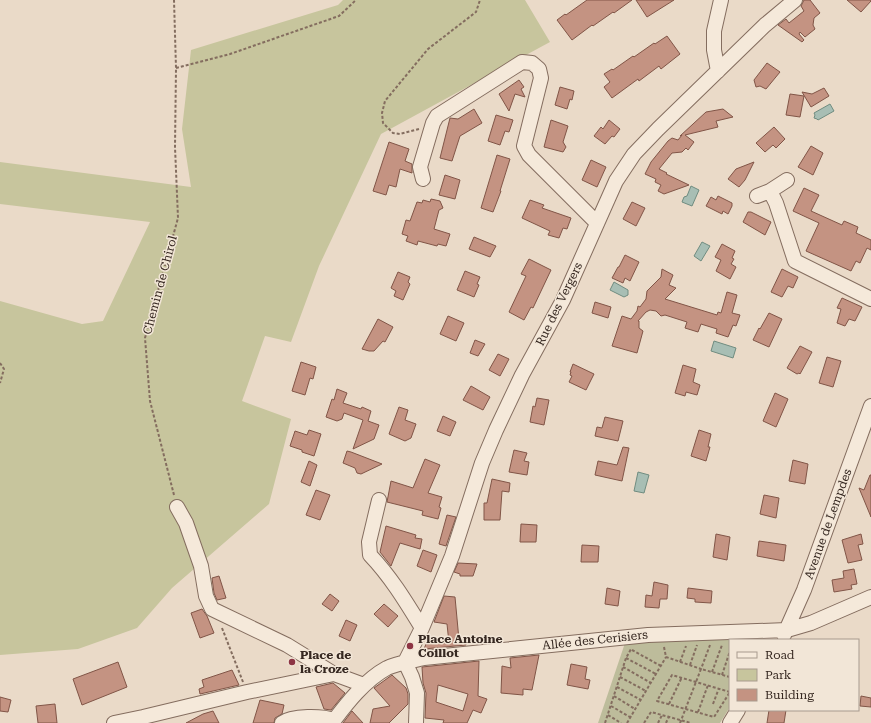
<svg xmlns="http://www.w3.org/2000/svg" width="871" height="723" font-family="'Roboto Serif',serif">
  <rect width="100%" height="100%" fill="#eadac8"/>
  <!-- green -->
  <path fill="#c7c59d" d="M343,0h182l25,42 -169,92 -62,132 -28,76 -26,-6 -23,65 49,18 -22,85 -97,84 -35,40 -59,21 -78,6v-354l82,23 21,-3 47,-99 -150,-18v-42l191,25 -9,-58 9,-79 147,-45z"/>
  <!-- cemetery -->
  <path fill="#bdbc9b" d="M763,634l2,6h-35v67l-10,16h-122l27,-80z"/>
  <!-- water -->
  <path fill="#a8beb4" stroke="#708c80" d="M830,104l4,7 -16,9 -1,-1 -3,-1 1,-3 -1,-2z
    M691,186l8,4 -7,16 -10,-4 2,-5 3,-1z
    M702,242l8,4 -9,15 -7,-5z
    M614,282l14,8v5l-4,2 -14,-7z
    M714,341l22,7 -3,10 -22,-7z
    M638,472l11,3 -5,18 -10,-2z"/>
  <!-- building -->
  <path fill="#c49382" stroke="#815547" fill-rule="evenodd" d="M587,0h45l-18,13 -1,-1 -20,14 -1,-1 -20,15 -15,-20 8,-6 1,1z
    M636,0h38l-27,17z
    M804,0h6l10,13 -6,5 -1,7 2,4 -10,8 -5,-5 -1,2 5,6 -2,2 -24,-17 8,-6 3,4 15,-12 -3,-5z
    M847,0h24v1l-10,11z
    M667,36l13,18 -19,15 -2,-3 -20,15 -1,-2 -26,19 -8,-11 6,-5 -6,-8 8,-5 1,1 20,-14 1,1 20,-14 1,1z
    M767,63l13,9 -14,17 -6,-3 -4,1 -2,-7z
    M519,80l5,7 -3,2 4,8 -10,-3 -6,17 -10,-17z
    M560,87l14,4 -2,9 -2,-1 -3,10 -12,-4z
    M824,88l5,8 -18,11 -9,-15 10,2z
    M790,94l14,2 -4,21 -14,-2z
    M474,109l8,14 -22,13 -8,25 -12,-3 10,-40 8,1z
    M723,109l10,8 -17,4 2,6 -33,8 9,7 -6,8 -2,-2 -4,4 -10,1 -13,16 8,4 -1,1 23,11 -25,9 -6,-3 3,-6 -6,-3 1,-3 -11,-5 6,-12 17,-21 4,-3 6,2 4,-5 -2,1 26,-24z
    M496,115l17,5 -4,12 -4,-1 -5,14 -12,-4z
    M551,120l17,6 -5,16 3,5 -3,5 -19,-5z
    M609,120l11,9 -6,8 -2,-1 -7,8 -11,-8 7,-9 2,2z
    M774,127l11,12 -9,9 -3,-3 -8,7 -9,-9z
    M389,142l20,7 -4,12 7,3v9l-12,-4 -4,18 -7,-2 -3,10 -13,-4z
    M811,146l12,7 -10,22 -15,-8z
    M497,155l13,4 -10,32h1l-8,21 -12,-4z
    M591,160l15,7 -9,20 -15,-7z
    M754,162l-9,18 -6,7 -11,-8 8,-10z
    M445,175l15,5 -5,19 -16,-4z
    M804,188l15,7 -8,16 31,14 2,-4 14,6 -2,6 15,7v10l-4,-2 -7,15 -4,-2 -5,10 -45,-20 13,-28 -26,-12z
    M718,196l14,7v3l-4,8 -5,-3 -1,3 -16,-8 5,-9 5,3z
    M431,199l9,2 3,7 -4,2 -5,19 16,5 -4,12 -8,-2 -1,2 -19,-5 -1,4 -11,-4 2,-5 -6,-2 4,-14 4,1 7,-19 5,1 1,-3 7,2z
    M530,200l14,5 -2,3 29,10 -4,11 -4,-1 -4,10 -11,-3 2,-4 -28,-13z
    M632,202l13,6 -9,18 -13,-7z
    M748,212h3l20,10 -6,13 -22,-13z
    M474,237l22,9 -6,11 -21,-8z
    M722,244l13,7 -3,7 2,1 -3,5 5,3 -6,12 -14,-8 5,-11 -6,-3z
    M625,255l14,7 -9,19 -5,-3 -2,5 -11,-5 6,-11h1z
    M529,259l22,11 -18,38 -2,-1 -7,13 -15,-8 17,-36 -5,-2z
    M662,269l11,6 -4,10 7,3 -11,11 52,16 1,-3 3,1 6,-21 10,3 -5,18 8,2 -4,11 -3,-1 -5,12 -12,-4 1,-4 -16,-5 -3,8 -13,-4 2,-6 -22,-7 -4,1 -5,-5 -6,-1 -4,2 -8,9h1v7l4,3 -6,22 -25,-7 10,-30 9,3 6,-8 1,-5 2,1 6,-8 1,-8 14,-14z
    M782,269l16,8 -5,11 -5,-2 -6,11 -11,-5z
    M465,271l15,6 -3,7 2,1 -5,12 -17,-7z
    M398,272l12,5 -2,5 2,2 -7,16 -9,-4 2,-5 -5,-3z
    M842,298l20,9 -7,14 -6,-2 -4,7 -8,-3 4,-14 -4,-1z
    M595,302l16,5 -3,11 -16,-5z
    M769,313l13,6 -13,28 -16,-7 6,-12 1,1z
    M448,316l16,7 -8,18 -16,-7z
    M378,319l15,8 -8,15 -2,-1 -9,10h-5l-7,-2z
    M475,340l10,4 -7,12 -8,-3z
    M800,346l12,6 -12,22 -1,-1 -2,1 -10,-6z
    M498,354l11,5 -9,17 -11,-6z
    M827,357l14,4 -8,26 -14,-4z
    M301,362l15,5 -3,12 -3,-1 -5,17 -13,-4z
    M573,364l21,10 -8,16 -17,-8 3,-6 -2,-1 1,-3h-1z
    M683,365l13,4 -3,13 7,3 -3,10 -11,-3 -1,4 -10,-3z
    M471,386l19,11 -7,13 -20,-10z
    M337,389l10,4 -4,10 18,6 1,-2 9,4 -3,10 11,4 -5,14 -21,10 10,-29 -19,-7 -2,6 -5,2 -11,-4 6,-18 2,1z
    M775,393l13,6 -12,28 -13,-6z
    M537,398l12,2 -5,25 -14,-3 3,-16 2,1z
    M399,407l9,3 -3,10 11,4 -5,14 -6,3 -16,-7z
    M443,416l13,6 -6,14 -13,-5z
    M605,417l18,4 -5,20 -23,-5 2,-9 5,1z
    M309,430l12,4 -7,22 -12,-4v-2l-12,-4 5,-15 12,4z
    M699,430l12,4 -3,13h2l-4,14 -15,-5z
    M623,447l6,1 -7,33 -27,-6 3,-14 19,4z
    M514,450l13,3 -3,8 5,1 -2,13 -18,-3z
    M347,451l4,1 31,12 -21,10 -4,-1 -2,-5 -12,-5z
    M425,459l15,6 -12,28 14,4 -3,10 2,1 -3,11 -16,-4 1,-4 -36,-9 4,-21 22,7z
    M793,460l15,4 -3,20 -16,-3z
    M309,461l8,4 -7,21 -9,-4z
    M870,475h1v42l-12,-29 5,2z
    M492,479l18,4 -1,9 -7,-1 -2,29h-16v-17h3z
    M316,490l14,5 -10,25 -14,-5z
    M764,495l15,3 -3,20 -16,-4z
    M447,515l9,2 -10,29 -7,-2z
    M521,524l16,1 -1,17h-16z
    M386,526l30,9 -1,3 7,1 -2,10 -20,-6 -9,23 -11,-14z
    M716,534l14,3 -3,23 -14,-3z
    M861,534l2,10 -5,1 4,15 -14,3 -6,-23z
    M759,541l27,4 -2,16 -27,-5z
    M582,545l17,1 -1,16h-17z
    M423,550l14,5 -6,17 -14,-6z
    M458,563l19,1 -4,12h-13v-2l-6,-2z
    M854,569l3,15 -6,1 1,4 -18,3 -2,-12 12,-2 -1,-7z
    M219,576l7,22 -9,2 -3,-7 -2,-15z
    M654,582l14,3 -1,14h-7l-1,9 -14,-1 1,-12 6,1z
    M607,588l13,3 -2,15 -13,-2z
    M688,588l24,3 -1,12 -16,-1v-3l-8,-1z
    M330,594l9,7 -7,10 -10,-7z
    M444,596l11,1 4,43h6l1,5 -42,4 2,-5 23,-1 -2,-19 -13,-2z
    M384,604l14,12 -10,11 -14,-13z
    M202,609l5,7 7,17 -14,5 -9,-25z
    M346,620l11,5 -7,16 -11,-5z
    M539,655l-7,35 -9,-1v6l-22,-2 1,-27 9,2 -1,-10z
    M479,661l-1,35 9,3 -6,14 -8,-3 -6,13h-24l1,-3 -19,-2 1,-25 -3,-10 -1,-16zM438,685l30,9 -5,17 -27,-9z
    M118,662l9,25 -45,18 -9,-26z
    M571,664l16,3 -2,12 5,1 -2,9 -21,-4z
    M232,670l7,15 -39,9 -1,-5 5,-2 -2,-7z
    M392,675l14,13 2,6v10l-19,19h-19l3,-14 17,-3 -16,-18z
    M333,683l12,10 -14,17 -7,-1 -8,-22z
    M861,696l10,2v9l-11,-1z
    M0,697l11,3 -3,12 -8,-1z
    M260,700l24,5 -2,9 -7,4 -1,5h-21z
    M55,704l2,19h-19l-2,-17z
    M769,710h17l-2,13h-17z
    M213,711l6,12h-33l17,-9z
    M352,711l11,12h-20z"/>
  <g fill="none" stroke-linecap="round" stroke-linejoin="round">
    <defs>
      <path id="minor" d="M718,71l-4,-21v-19l7,-31
        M423,179l-3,-12 13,-44 4,-7 85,-54 10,1 7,6 2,9 -17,68 5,9 68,68
        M770,191l17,-11
        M757,196l13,-5 6,12 19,58 76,38
        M379,500l-10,42 1,13c21,22 36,47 52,73
        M177,507l9,16 15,43 5,30 6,13 75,36 47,29
        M784,635l20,-45 67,-184
        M405,662l17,-34 30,-72 30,-93 14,-33 26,-55 41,-75 53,-119 18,-27 24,-25 107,-104 30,-25
        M405,662l7,15 5,16 -1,30
        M114,723l29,-6 104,-25 87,-18 30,11
        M282,723c10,-8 41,-7 52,-3
        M332,723c15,-20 33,-43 55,-55 11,-5 25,-7 37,-10l224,-23 139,-5 24,-7 60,-26
        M730,723l8,-13"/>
    </defs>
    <!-- minor casing -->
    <use href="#minor" stroke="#846d5f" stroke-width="16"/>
    <!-- path -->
    <path stroke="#846d5f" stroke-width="2" stroke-dasharray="3 2" stroke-linecap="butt" d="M176,68l54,-14 109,-38 17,-16
      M419,129l-19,5 -7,-1 -10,-10 -1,-10 3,-12 43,-52 48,-37 4,-12
      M0,363l4,6 -4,14
      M174,495l-24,-94 -5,-63 33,-120 -3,-71 1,-79 -2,-68
      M222,628l21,54
      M664,647l2,10 35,12 9,-24
      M632,650l29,16
      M626,658l30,16
      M680,662l6,-16
      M690,665l7,-20
      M623,667l28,16
      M712,672l10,-27
      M722,675l8,-24
      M620,677l26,14
      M617,687l24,13
      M730,692l-58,-17 -15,26 57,16 16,-25
      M614,696l21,13
      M669,704l13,-27
      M713,704l6,-16
      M611,706l19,11
      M698,712l10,-27
      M608,715l13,8
      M605,723l21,-65 5,-9
      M627,723l39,-66
      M644,723l7,-11 40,11
      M658,723l4,-8
      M666,723l3,-7
      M680,723l21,-54 29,8"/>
    <!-- minor -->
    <use href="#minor" stroke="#f5e9da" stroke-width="14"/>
  </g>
  <!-- markers -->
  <g fill="#8d3544" stroke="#f2e6d7" stroke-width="1.5">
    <circle cx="410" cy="646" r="4"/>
    <circle cx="292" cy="662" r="4"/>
  </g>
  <g text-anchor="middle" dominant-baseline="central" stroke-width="3" stroke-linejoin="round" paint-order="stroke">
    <!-- street labels -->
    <g font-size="12" fill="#362821" stroke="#f2e6d7">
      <text transform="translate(160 285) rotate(-75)">Chemin de Chirol</text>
      <text transform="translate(559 304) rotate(-64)">Rue des Vergers</text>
      <text transform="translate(828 524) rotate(-70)">Avenue de Lempdes</text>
      <text transform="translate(595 640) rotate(-6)">Allée des Cerisiers</text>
    </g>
    <!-- poi labels -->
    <g font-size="12" font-weight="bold" fill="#362821" stroke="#f2e6d7" text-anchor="start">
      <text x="418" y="639">Place Antoine<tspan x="418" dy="14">Coillot</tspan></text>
      <text x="300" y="655">Place de<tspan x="300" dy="14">la Croze</tspan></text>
    </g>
  </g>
  <!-- legend -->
  <rect x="729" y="639" width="130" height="72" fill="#f2e6d7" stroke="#a79a8e"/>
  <rect x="737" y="652" width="20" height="6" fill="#f5e9da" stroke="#a79a8e"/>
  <text x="765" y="659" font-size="12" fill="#362821">Road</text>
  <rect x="737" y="669" width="20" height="12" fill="#c7c59d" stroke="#a79a8e"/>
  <text x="765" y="679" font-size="12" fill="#362821">Park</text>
  <rect x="737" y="689" width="20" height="12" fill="#c49382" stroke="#a79a8e"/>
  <text x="765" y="699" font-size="12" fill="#362821">Building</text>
</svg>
